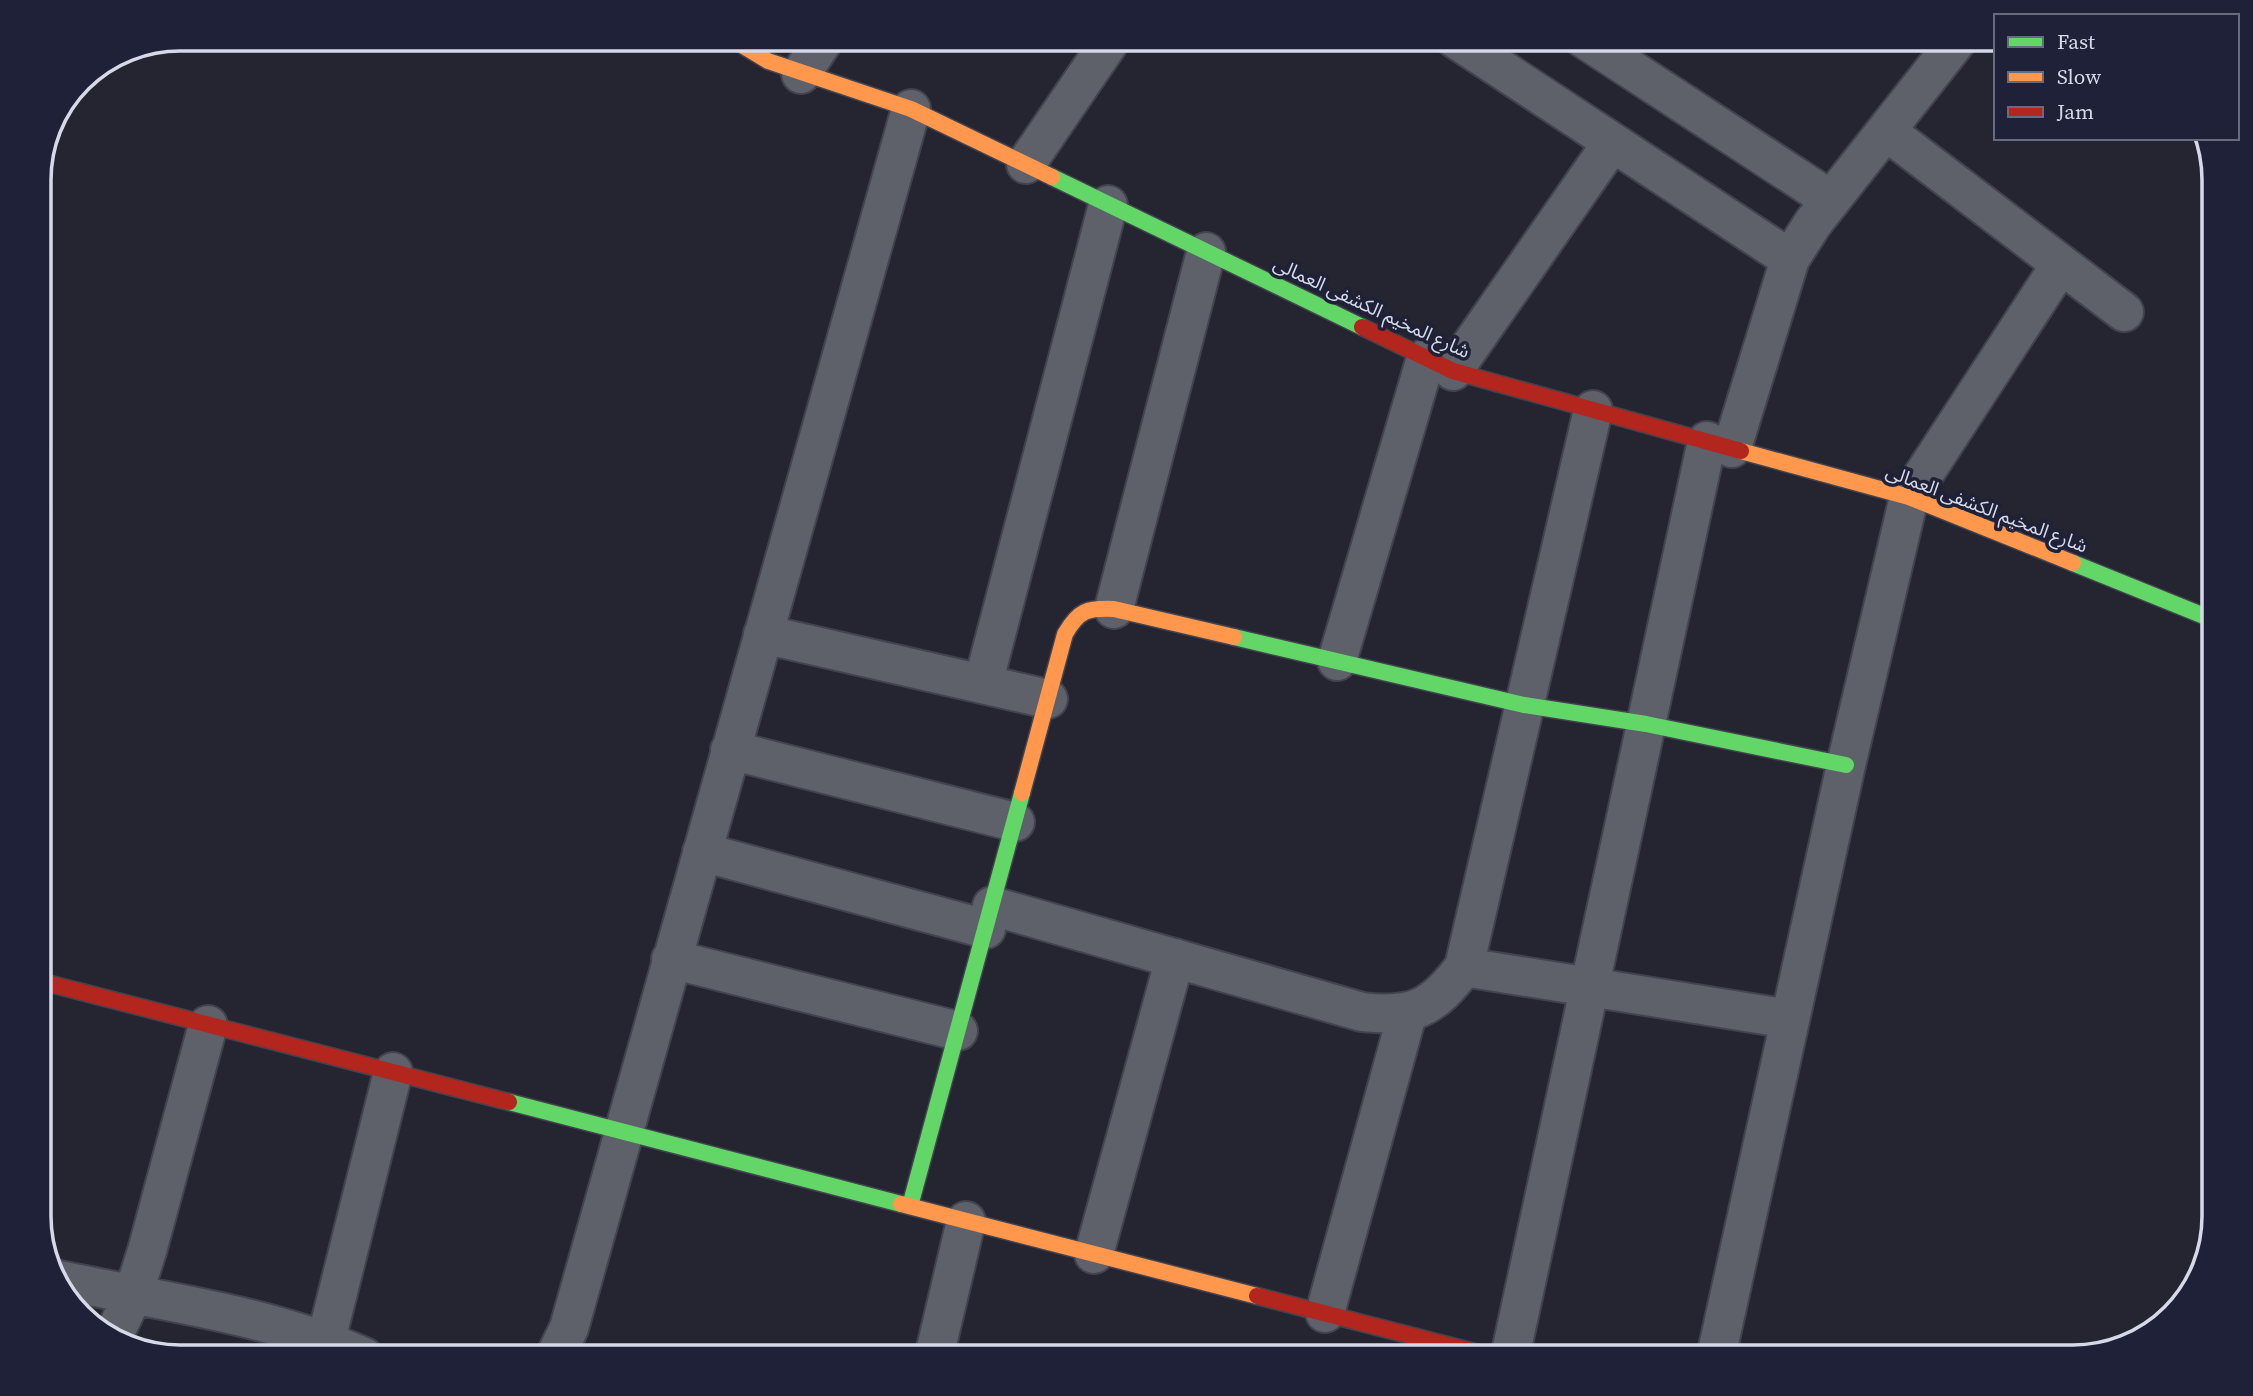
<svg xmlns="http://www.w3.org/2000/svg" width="2253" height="1396" font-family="'Source Serif 4','Noto Sans Arabic',serif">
  <rect width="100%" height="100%" fill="#242531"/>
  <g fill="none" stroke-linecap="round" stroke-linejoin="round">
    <defs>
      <path id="street" d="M1454,38l336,221
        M1583,38l248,162
        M801,74l24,-36
        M1886,131l238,181
        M1026,164l86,-126
        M1453,371l159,-228
        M1732,448l58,-189 23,-36 146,-185
        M1114,609l92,-357
        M763,634l285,65
        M1337,661l89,-303
        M983,684l125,-479
        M730,750l285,72
        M702,852l284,77
        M992,906l370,106c52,6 71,-4 102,-45l129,-557
        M671,959l287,72
        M1464,967l326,52
        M1094,1254l81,-296
        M55,1279c103,22 213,35 309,78
        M1325,1313l83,-302
        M113,1337l20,-42 14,-44 61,-226
        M326,1340l67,-268
        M555,1357l14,-29 342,-1219
        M934,1357l32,-136
        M1510,1357l197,-916
        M1716,1357l130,-592 63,-268 152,-233"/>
      <path id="fast" d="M1052,177l310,150
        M2073,563l141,57
        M1234,637l290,68 122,19 200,41
        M509,1102l392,102
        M910,1206l112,-413"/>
      <path id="slow" d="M734,38l11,9 23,14 143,48 141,68
        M1741,451l168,46 164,66
        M1022,793l43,-159c14,-24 22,-26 49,-25l120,28
        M901,1204l356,92"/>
      <path id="jam" d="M1362,327l91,44 288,80
        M39,981l470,121
        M1257,1296l237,61"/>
    </defs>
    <!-- street casing -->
    <use href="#street" stroke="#42434e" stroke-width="42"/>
    <!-- fast casing -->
    <use href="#fast" stroke="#42434e" stroke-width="19"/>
    <!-- slow casing -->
    <use href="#slow" stroke="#42434e" stroke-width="19"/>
    <!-- jam casing -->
    <use href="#jam" stroke="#42434e" stroke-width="19"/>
    <!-- street -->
    <use href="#street" stroke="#5e606a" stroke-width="38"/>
    <!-- fast -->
    <use href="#fast" stroke="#63d668" stroke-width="16"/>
    <!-- slow -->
    <use href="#slow" stroke="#ff974d" stroke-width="16"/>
    <!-- jam -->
    <use href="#jam" stroke="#b3261e" stroke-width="16"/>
  </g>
  <g text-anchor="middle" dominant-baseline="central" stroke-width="7" stroke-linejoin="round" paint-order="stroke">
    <!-- street labels -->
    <g font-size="19" fill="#d5d9e8" stroke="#1e2137">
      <text transform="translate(1372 307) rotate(25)">شارع المخيم الكشفى العمالى</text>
      <text transform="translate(1987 508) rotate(21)">شارع المخيم الكشفى العمالى</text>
    </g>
  </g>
  <!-- crop -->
  <path d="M0 0H2253V1396H0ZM180 51H2073A129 129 0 0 1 2202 180V1216A129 129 0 0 1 2073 1345H180A129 129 0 0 1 51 1216V180A129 129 0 0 1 180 51Z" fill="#1e2137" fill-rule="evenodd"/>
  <path fill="none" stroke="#d5d9e8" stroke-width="3.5" d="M180 51H2073A129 129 0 0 1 2202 180V1216A129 129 0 0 1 2073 1345H180A129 129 0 0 1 51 1216V180A129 129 0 0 1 180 51Z"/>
  <!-- legend -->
  <rect x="1994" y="14" width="245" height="126" fill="#1e2137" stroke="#676b7e" stroke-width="2"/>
  <rect x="2008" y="37" width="35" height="10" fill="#63d668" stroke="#676b7e" stroke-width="2"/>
  <text x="2057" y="49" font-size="21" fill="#d5d9e8">Fast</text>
  <rect x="2008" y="72" width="35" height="10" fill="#ff974d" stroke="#676b7e" stroke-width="2"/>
  <text x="2057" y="84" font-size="21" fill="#d5d9e8">Slow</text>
  <rect x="2008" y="107" width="35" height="10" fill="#b3261e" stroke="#676b7e" stroke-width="2"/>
  <text x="2057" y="119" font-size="21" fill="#d5d9e8">Jam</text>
</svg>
